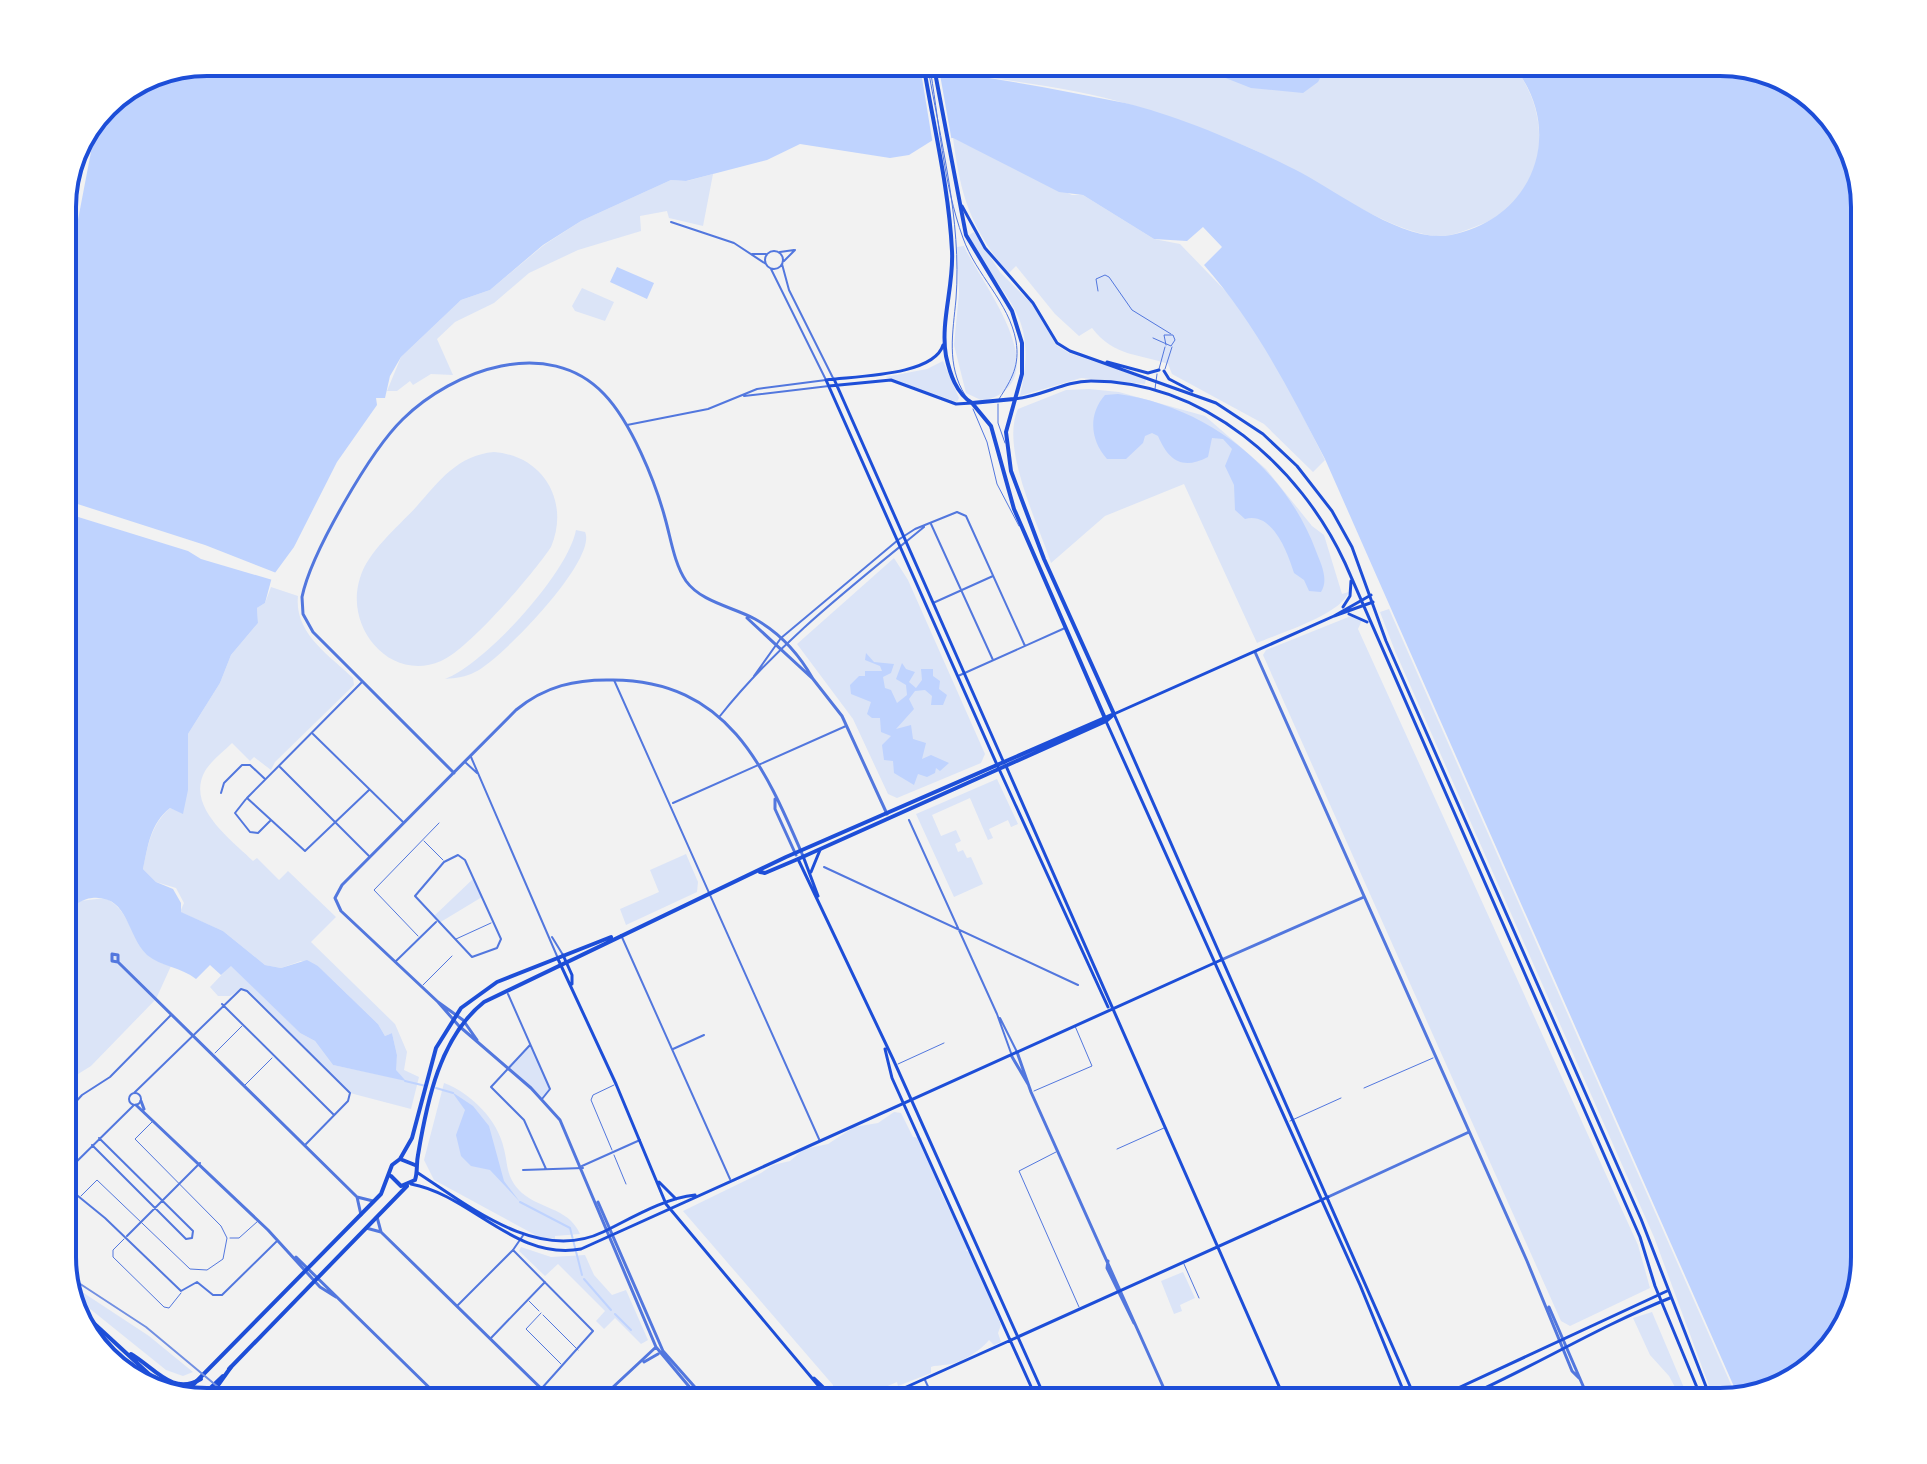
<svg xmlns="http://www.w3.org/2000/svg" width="1927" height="1464" font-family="'Zilla Slab',serif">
  <rect width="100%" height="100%" fill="#f2f2f2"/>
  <!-- green -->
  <path fill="#dbe4f7" d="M869,62h641c47,53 38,138 -33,164 -13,5 -27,11 -41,10 -57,-5 -137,-70 -196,-92 -35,-14 -72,-28 -108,-39 -84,-25 -177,-29 -263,-43z
    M96,118l-34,137v-44l13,-63z
    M953,138l119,57h11l71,44 26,5 59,61 38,60 48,95 -12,12 -49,-48 -92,-50 -4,-10c-27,-10 -54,-7 -76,-36l-13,8 -24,-22 -39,-48 -8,8c-38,-49 -47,-76 -55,-136z
    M713,174l-10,52 -34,-8 -2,-7 -27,5 1,15 -63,19 -49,23 -35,30 -39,19 -18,17 16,36 -22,-1 -18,11 -3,-4 -13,10h-10l14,-34 60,-57 29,-10 54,-45 37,-24 90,-41 16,1z
    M974,232l26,40 33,33 23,40 13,8 77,26 -1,5 -64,-6 -61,18c20,-87 -18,-92 -51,-161z
    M964,246c16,36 98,135 19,155l-17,-8 -12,-48 5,-52 -2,-46z
    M582,288l32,14 -9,19 -30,-10 -3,-5z
    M943,361l16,37 -2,4 -72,-25 42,-8z
    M1089,389l30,3 86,24 61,53 46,57 12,9 18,59 7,-2c-9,23 -69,41 -92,51l-73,-159 -79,32 -54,47c-13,-40 -51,-115 -33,-154l48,-19z
    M494,452c50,4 76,50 57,95 -17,26 -83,103 -110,114 -51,22 -97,-34 -81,-83 8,-27 38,-51 57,-72 22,-25 41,-51 77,-54z
    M576,530l9,2c13,27 -83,127 -110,140 -9,5 -19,6 -30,7 41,-16 123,-106 131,-149z
    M894,558l14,22 77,174 -4,9 -84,35 -9,-4 -35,-75 -56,-75z
    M271,587l27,9c-4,37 31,59 55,82l1,7 -79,77 -4,8 -17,-13 -4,4 -18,-18c-9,9 -21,18 -27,28 -20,36 27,69 48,90l4,-3 22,22 9,-9 48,46 -25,25 84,82 12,28 -3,18 15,7 -8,32 -61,-16 -103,-102 -6,-2 -11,7h-12l-8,-9 21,-22 69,68 15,8 18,24 72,15 -10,-10 2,-15 -5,-22 -7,3 -7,-12 -60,-58 -17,-5 -20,7 -16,-3 -42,-34 -43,-19 4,-9 -8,-15 -20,-6 -13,-13c5,-24 8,-44 27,-61l13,5 5,-79 32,-51 11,-28 27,-32 -1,-15 8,-5z
    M1389,609l348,789 -22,4 -61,-165 -259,-586 -15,-39z
    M1351,616l11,4 -4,9 280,616 12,43 -80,38 -9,-5 -298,-666 3,-5z
    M997,779l21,45 -7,3 -3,-7 -19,9 4,9 -5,2 -18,-42 -38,17 9,21 15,-6 5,11 -6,3 3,8 5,-2 4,8 4,-1 12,27 -29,13 -38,-83z
    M686,854l12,28 -1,10 -71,33 -6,-16 39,-17 -9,-22z
    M474,878l8,19 -43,26 -6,-6z
    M105,898c33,16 23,58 66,68l-15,33 -65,67 -29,18v-147l7,-24 11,-12z
    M530,1045l20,44 -9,11 -35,-32z
    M444,1083c27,10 54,37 60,66 4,16 2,26 14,40 19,21 50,17 62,45l-25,2v3l-16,-2 -105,-57 -10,-20z
    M894,1112l7,1 12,24 9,1c-2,18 21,35 17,51l29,57 -2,5 4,1 31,73 -3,8 3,9 -7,3 -5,-5c-8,10 -29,25 -46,25 -4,1 -8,0 -12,2v6l-33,13 -1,-4 -47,20 -17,-9v-8l-150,-174 78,-38 12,-8 17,-4 14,-12 24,-5 26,-17 24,-4z
    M521,1247l30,10 34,-2 9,20 18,20 14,-5 22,50 -7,4 -26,-26 -11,11 -8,-8 9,-10 -47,-47 -13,12 -26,-25z
    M1183,1272l12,26 -15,7 2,6 -8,3 -13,-33z
    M67,1282l82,54 44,36 -10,4 -17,-6 -97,-78z
    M1652,1312l38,90h-7l-14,-26 -19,-21 -17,-37z"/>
  <!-- water -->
  <path fill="#bfd3fe" d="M207,62c149,0 297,0 446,0 52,0 107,4 158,1 20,-1 41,-3 61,-1 84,9 170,24 253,41 51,12 122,42 169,66 43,21 108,75 157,66 86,-17 116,-109 59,-173h210l80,27 53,68 12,50v1050l-30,89 -51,41 -45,11 -414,-939c-36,-69 -69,-135 -121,-194l18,-18 -19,-20 -16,14 -33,-2 -71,-44 -24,-3 -106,-54 -20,2 -24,15 -19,3 -90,-14 -33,16 -81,21 -15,-1 -90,41 -38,24 -53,45 -29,10 -60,57 -11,19 -5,22h-9l1,7 -40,57 -43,85 -22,30 -7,26 -8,5 1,15 -27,32 -11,28 -32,51v56l-5,24 -13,-6c-20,16 -22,38 -27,61l13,13 17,7 8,14v9l42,19 42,34 16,3 26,-8 11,6 60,58 7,12 7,-3 5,22 -1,15 10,11 -73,-16 -18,-24 -15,-8 -69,-67 -10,9 -11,-10 -14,14c-15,-12 -34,-12 -49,-24 -21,-20 -18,-60 -55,-57 -10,1 -19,7 -24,16 -4,8 -1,17 -6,23v-669l15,-43 21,-110 13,-17z
    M1185,62h60l4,4 7,-4h39l15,12 8,-12h9l9,8 -5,6 -7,-5 -6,11 -15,11 -52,-5z
    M617,267l37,16 -7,16 -37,-17z
    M1118,394c88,12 167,73 198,157 5,13 13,28 5,41l-12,-1 -5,-11 -10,-7c-6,-19 -21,-62 -49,-54l-10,-9 -1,-25 -9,-19 7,-17 -9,-10 -11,-1 -4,19c-27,14 -40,2 -50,-21l-6,-3 -7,3 -2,7 -17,16h-19c-17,-19 -19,-45 -2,-64z
    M866,653l8,9 20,2 -3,9 -8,4 2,11 6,2 6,13 10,-8 -1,-10 -10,-6 6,-16 4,6 9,3 -6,10 7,6 6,-8 -1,-11h12v7l7,5 -1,8 8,6 -4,10h-12l1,-9 -7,-6 -10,1 -6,8 5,10 -18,20 15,-4 2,14 13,4 -4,16 9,-4 18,8 -9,8 -4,-3 -1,5 -8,4 -9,-3 -4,11 -20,-12 -1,-12 -9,-1 -2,-15 9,-9 -10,-4 -1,-14h-8l-5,-4 4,-12 -20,-8 -1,-9 9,-9h6v-5h17l-2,-5 -15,-6z
    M452,1092l21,14 16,20 15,55 16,21 -30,-32 -19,-4 -10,-10 -5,-21 9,-25z"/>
  <!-- pier -->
  <path fill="#f2f2f2" d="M920,66l19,3 13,73 -19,3z
    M62,499l143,46 74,29 -3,7 -75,-22 -13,-8 -113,-35 -13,-8z"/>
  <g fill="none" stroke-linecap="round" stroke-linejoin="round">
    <!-- stream -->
    <path stroke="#bfd3fe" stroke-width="2" d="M405,1081l21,5
      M436,1088l17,5
      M520,1202l50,26 12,47
      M584,1279l27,31
      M615,1314l16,16"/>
    <!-- service -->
    <path stroke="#5277de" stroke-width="1" d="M927,62c13,78 35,158 29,237 -3,33 -10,66 9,96
      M929,62c10,57 14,121 34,176 13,37 46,64 53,103 4,24 -4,38 -17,58
      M1098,291l-2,-12 9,-4 4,2 23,33 39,24
      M1153,338l18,8 4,-6 -2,-5h-9l2,10
      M1159,369l6,-22
      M1165,369l7,-22
      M1155,389l2,-15
      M998,404v19l7,20
      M973,409l14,33 10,42 22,42
      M424,841l19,19
      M418,936l-44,-46 65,-67
      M456,939l35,-16
      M423,985l29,-29
      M215,1053l27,-27
      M898,1064l46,-21
      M244,1086l28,-28
      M1364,1088l69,-30
      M1034,1091l58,-25 -17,-40
      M1290,1121l51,-23
      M1117,1149l47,-21
      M612,1150l-21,-50 2,-5 21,-10
      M1056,1152l-37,19 60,136
      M614,1155l12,29
      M81,1196l16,-16 93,89 17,1 16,-11 4,-21 -6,-12 -86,-87 17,-17
      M230,1238h9l19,-17
      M124,1239l-11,11v7l51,50 5,1 12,-15
      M1184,1264l15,34
      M529,1301l10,10
      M541,1313l-15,16 35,35
      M543,1315l35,35
      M529,1402l12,-13"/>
    <!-- pedestrian -->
    <path stroke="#5277de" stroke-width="2" d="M336,823l33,33"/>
    <!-- minor -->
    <path stroke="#5277de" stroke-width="2" d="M671,222l63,21 32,21
      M765 260a9 9 0 1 1 18 0a9 9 0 1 1-18 0Z
      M780,252l14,-2
      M752,254h14
      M784,261l11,-11
      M782,264l7,26 44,88
      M744,396l85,-10
      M627,425l81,-16 49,-20 69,-9 -55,-111
      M931,524l62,136
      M933,603l60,-27
      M754,676l27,-38 117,-98 17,-11 42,-17 9,4 59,130
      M958,676l107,-48
      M614,680l205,459
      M362,682l-115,116 58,53 64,-61
      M720,716c59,-74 131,-129 204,-189
      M313,734l90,88
      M471,757l86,199
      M465,762l12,11
      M280,767l55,55
      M221,793l3,-10 18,-18h8l15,14
      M246,799l-11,14 15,19 8,1 12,-12
      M673,803l173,-77
      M909,820l88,194 14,39
      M458,855l7,5 36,79 -4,9 -25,9 -57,-61 29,-34z
      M824,867l254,118
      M621,935l109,244
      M552,937l11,18
      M395,962l41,-40
      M508,994l42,95 -8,10
      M222,1004l112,111
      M1000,1018l17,34
      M530,1045l-39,42 33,33 22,49
      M673,1049l31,-14
      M129 1099a6 6 0 1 1 12 0a6 6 0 1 1-12 0Z
      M134,1093l107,-104 6,2 103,102 -2,8 -42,43
      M62,1117l20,-22 28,-18 61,-62
      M92,1145l94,94 6,-1 1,-7 -94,-93
      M582,1166l58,-26
      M523,1170l60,-2
      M62,1176l72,-71
      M62,1183l43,35 76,73 16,-9 16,13h9l55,-54
      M127,1236l73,-73
      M513,1250l80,81 -51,57
      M458,1305l55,-55 11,-16
      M491,1338l54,-56
      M925,1380l10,22"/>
    <!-- tertiary -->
    <path stroke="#5277de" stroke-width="3" d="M747,618l66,61 29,37 45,98
      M1255,652l272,609 45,110 7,7
      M454,773l-141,-141 -10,-18 -1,-17c9,-44 69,-147 101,-178 50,-49 145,-84 201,-25 27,28 51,87 61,124 6,21 9,45 21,63 15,21 47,26 69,38 25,14 44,35 58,60
      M775,799v10l21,46
      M1221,960l143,-63
      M118,962v-7l-6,-1v7l6,1 239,235 4,18
      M438,1002l21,24 72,62 29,32 96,227 46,55
      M477,1040l-14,-20 -25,-18 -97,-91 -6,-13 7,-13 174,-175c29,-24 60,-31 97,-30 114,1 151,85 190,176
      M1017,1052l14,40 139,310
      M1011,1055l17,29
      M141,1101l3,8
      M136,1105l132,125 52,57 16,10
      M357,1197l16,4
      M1328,1197l141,-65
      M598,1202l65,149 45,51
      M377,1217l4,15
      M366,1228l15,4 174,170
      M296,1257l148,145
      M1108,1261l-1,7 27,55
      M1549,1307l41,95
      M644,1362l14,-8
      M597,1402l59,-55"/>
    <!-- secondary -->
    <path stroke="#1d4ed8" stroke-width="3" d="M1006,766l280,636
      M999,769l109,238
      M563,955l9,20v9
      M558,959l58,125 50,120 166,198
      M418,1173c52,34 121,90 185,59 27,-13 61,-34 92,-37
      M659,1182l17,17
      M411,1184c60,11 104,77 170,65l640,-289
      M1011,1340l317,-143
      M814,1378l25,24
      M1428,1402l239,-111
      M1454,1402c73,-31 141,-74 216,-104"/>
    <!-- primary -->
    <path stroke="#1d4ed8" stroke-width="3" d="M962,206l23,42 48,55 24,40 13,8 146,52 47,31 34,32 35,45 20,36 34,94 255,578 71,183
      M943,345c-9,31 -88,31 -117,35l172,387
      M1107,362l41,11 11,-3
      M1164,371l5,8 23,12
      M834,379l170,384
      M829,386l62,-6 65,24 16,-1
      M1014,399c27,-2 50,-18 77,-18 113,0 209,85 254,182l295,674 15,49 48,116
      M1373,602l-39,14 -220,98 303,688
      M1343,607l7,-11 1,-15
      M1349,614l18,8
      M1334,616l37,-21
      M1105,719l255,566 48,117
      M803,856l15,40
      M798,859l95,200 154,343
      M811,872l9,-22
      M885,1049l7,29 146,324
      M873,1402l138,-62"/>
    <!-- trunk -->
    <path stroke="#1d4ed8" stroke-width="4" d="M923,62c10,62 26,126 29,189 2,35 -12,71 -6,105 4,18 10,37 26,47l42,-4
      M933,62l33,173 46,76 10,32v31l-16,58 5,39 33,88 70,155
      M972,403l19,23 23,83 90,207
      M760,872l5,1 33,-14 308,-138 8,-7
      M400,1159l15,6
      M391,1176l10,10 14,-6c3,-9 1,-16 3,-25 9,-54 22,-118 66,-153l302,-145 328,-143
      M229,1369l178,-183
      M184,1394l197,-200 11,-29 8,-6 12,-21 24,-90 25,-40 36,-26 114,-45
      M199,1399l24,-23"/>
    <!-- motorway -->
    <path stroke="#1d4ed8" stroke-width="4" d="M73,1304l90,83
      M131,1354c24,14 41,42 70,25
      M116,1369l3,3
      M206,1402l25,-35"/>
    <!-- rail -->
    <path stroke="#7290e2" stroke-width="2" d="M65,1274l81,53 90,75"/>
  </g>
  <!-- crop -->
  <path d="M0 0H1927V1464H0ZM207 76H1720A131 131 0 0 1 1851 207V1257A131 131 0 0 1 1720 1388H207A131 131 0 0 1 76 1257V207A131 131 0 0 1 207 76Z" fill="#fff" fill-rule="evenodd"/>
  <path fill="none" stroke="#1d4ed8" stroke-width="4" d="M207 76H1720A131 131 0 0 1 1851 207V1257A131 131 0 0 1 1720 1388H207A131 131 0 0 1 76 1257V207A131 131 0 0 1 207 76Z"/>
</svg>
